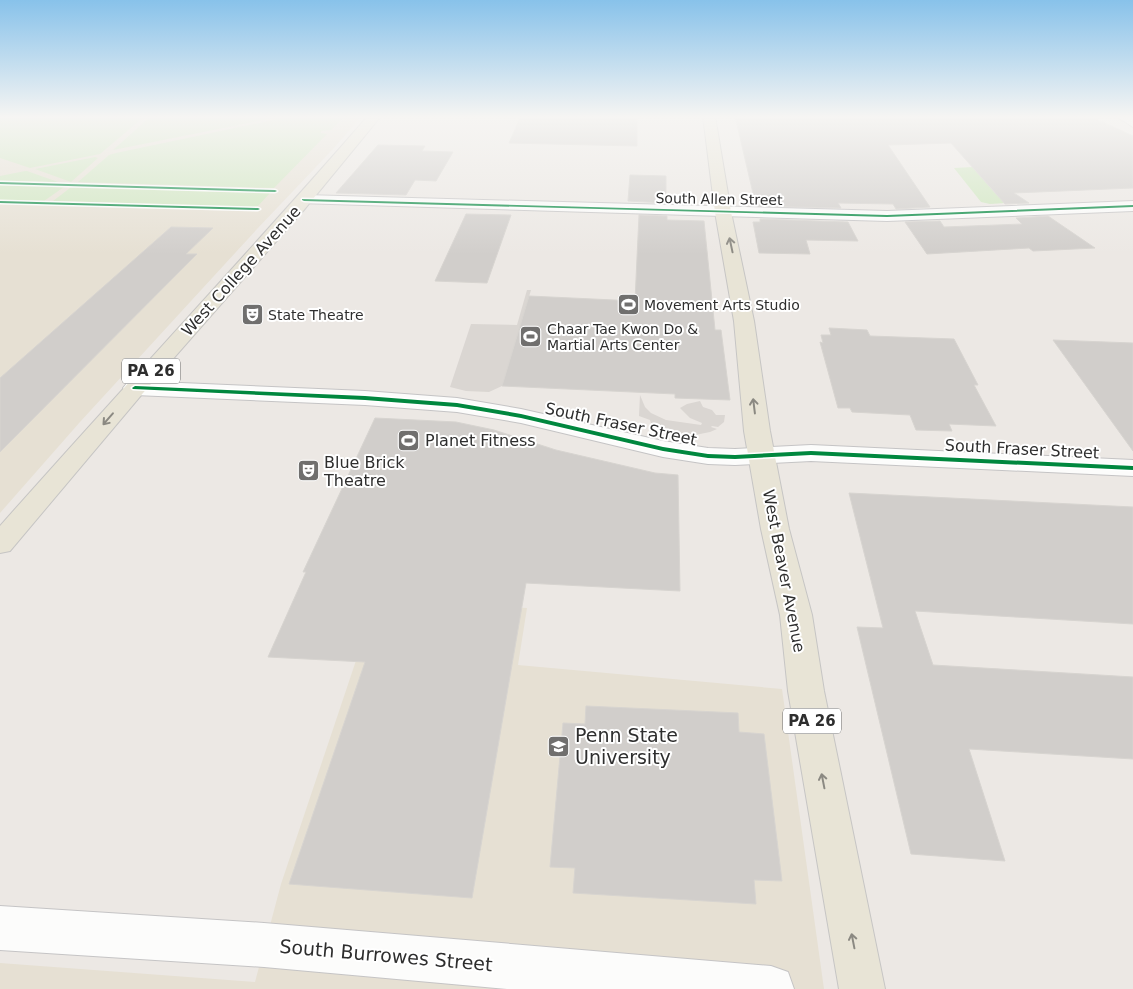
<svg xmlns="http://www.w3.org/2000/svg" width="1133" height="989" font-family="'DejaVu Sans',sans-serif">
  <rect width="100%" height="100%" fill="#ece8e4"/>
  <!-- education -->
  <path fill="#e6e0d3" d="M0,116h362l-29,33 -75,79 -178,194 -80,91z
    M376,601l151,7 -9,57 264,24 42,300h-824v-26l255,19 26,-98z"/>
  <!-- green -->
  <path fill="#cee6be" d="M0,116h145l-45,38 -70,14 -30,-10z
    M151,116h132l-170,34z
    M292,116h53l-14,14 -10,1v2l6,1 -53,54 -196,-6 31,-27 7,-2z
    M95,157l3,1 -27,24 -36,-13z
    M973,167l22,26 4,1 7,9 -16,1 -9,-2 -27,-34z
    M25,171h2l31,11 -58,-1v-5z
    M0,185l62,1 2,1 -20,14 -44,-1z
    M77,187l190,5 3,1 -12,13 -5,1 -200,-6 17,-13z"/>
  <!-- plaza -->
  <path fill="#dad6d2" d="M527,290h4l-29,96 -13,6 -23,-1 -16,-4 21,-63 46,1z
    M640,395l5,12 6,6 15,7 35,5 1,-2 -12,-5 -10,-10 7,-4 13,-3 3,6 9,3 4,5h9l-1,7 -6,5 -6,-1 -1,1 6,2 -7,3 -20,4 -38,-9 -2,-7 -11,-4z"/>
  <!-- building -->
  <path fill="#d1cecb" stroke="#d7d4d0" d="M521,116h116v30l-128,-3z
    M735,116h355l43,20v52l-119,5 15,10 -24,1 -54,-61 -63,2 42,62 -34,2 -3,-5 -55,-1 3,5 -85,-2z
    M378,145l47,1 -3,5 31,1 -17,29 -21,-1 -9,15 -70,-2z
    M630,175l36,1v27l-38,-2z
    M466,214l45,1 -24,68 -52,-2z
    M639,215l28,1v4l37,1 11,109h6l9,70 -55,-2v-4l-173,-8 27,-90 106,5z
    M1048,216l47,32 -62,3 -4,-3 -102,6 -22,-32 35,-1 4,6 78,-3 -6,-6z
    M760,219l88,3 10,19 -52,-1 4,14 -51,-1 -6,-31h7z
    M171,227l42,1 -27,26h11l-197,198v-74z
    M829,328l38,2 3,6 84,3 24,46h-4l22,41 -47,-2 3,7 -36,-1 -6,-15 -58,-3 -2,-4h-12l-18,-66 3,1 -2,-8h10z
    M1053,340l80,3v108z
    M375,418l81,4 38,8 62,20 99,23 23,2 2,116 -154,-8 -54,315 -183,-14 76,-222 -97,-5 38,-85h-3z
    M849,493l284,14v117l-218,-13 18,54 200,12v82l-164,-10 36,112 -94,-7 -54,-227 26,1z
    M586,706l152,7 1,19 25,2 18,147 -28,-1 2,24 -183,-11 2,-25 -25,-1 13,-144 22,1z"/>
  <g fill="none" stroke-linecap="round" stroke-linejoin="round">
    <defs>
      <path id="street" d="M1116,116l17,1v10z
        M135,381l230,10 92,7 64,11 142,32 45,7 27,1 76,-4 322,15v16l-322,-15 -76,4 -27,-1 -45,-7 -142,-34 -64,-11 -92,-7 -230,-10 -8,-2 -4,-5 4,-5z
        M0,906l264,17 507,43 17,6 6,17h-287l-243,-22 -264,-17z"/>
      <path id="secondary" d="M304,195l583,16 246,-10v10l-246,10 -589,-18 -2,-3 2,-3z"/>
      <path id="primary" d="M368,116h13l-78,95 -160,182 -133,158 -10,2v-27c122,-138 248,-272 368,-410z
        M703,116h12l16,96 23,109 16,110 19,98 23,86 12,76 61,298h-46l-51,-298 -8,-76 -19,-86 -17,-98 -10,-110 -19,-109z"/>
    </defs>
    <!-- street casing -->
    <use href="#street" stroke="#c5c4c5" stroke-width="2"/>
    <!-- secondary casing -->
    <use href="#secondary" stroke="#c5c4c5" stroke-width="2"/>
    <!-- primary casing -->
    <use href="#primary" stroke="#c6c5c4" stroke-width="2"/>
    <!-- street -->
    <use href="#street" fill="#fcfcfb" fill-rule="evenodd"/>
    <!-- secondary -->
    <use href="#secondary" fill="#fcfcfb" fill-rule="evenodd"/>
    <!-- primary -->
    <use href="#primary" fill="#e8e4d6" fill-rule="evenodd"/>
    <defs>
      <path id="cycleway" d="M0,182l275,8 2,1 -2,1 -275,-8z
        M302,199l585,16 246,-10v2l-246,10 -583,-16 -2,-1z
        M0,201l258,7 2,1 -2,1 -258,-7z
        M135,386l230,10 92,7 64,11 142,33 45,7 27,1 76,-4 322,15v4l-322,-15 -76,4 -27,-1 -45,-7 -142,-33 -64,-11 -92,-7 -232,-11 -1,-1z"/>
    </defs>
    <!-- cycleway casing -->
    <use href="#cycleway" stroke="#fff" stroke-width="3"/>
    <!-- cycleway -->
    <use href="#cycleway" fill="#00873e" fill-rule="evenodd"/>
  </g>
  <!-- one-way arrows -->
  <defs><path id="oneway-shaft" d="M-6 0H5M1.5-3L5.5 0L1.5 3" fill="none" stroke-width="1.6" stroke-linecap="round" stroke-linejoin="round" transform="scale(1.25)"/></defs>
  <g stroke="#8b8982">
    <use href="#oneway-shaft" transform="translate(731 245) rotate(-102)"/>
    <use href="#oneway-shaft" transform="translate(754 406) rotate(-97)"/>
    <use href="#oneway-shaft" transform="translate(108 419) rotate(131)"/>
    <use href="#oneway-shaft" transform="translate(823 781) rotate(-101)"/>
    <use href="#oneway-shaft" transform="translate(853 941) rotate(-101)"/>
  </g>
  <!-- sky -->
  <linearGradient id="sky" x2="0" y2="1"><stop stop-color="#88c2ea"/><stop offset="0.46" stop-color="#f6f5f3"/><stop offset="1" stop-color="#f6f5f3" stop-opacity="0"/></linearGradient>
  <rect width="1133" height="254" fill="url(#sky)"/>
  <!-- icons -->
  <defs>
    <symbol id="stadium-square" viewBox="-11 -11 22 22"><rect x="-9" y="-9" width="18" height="18" rx="4" fill="#706f6e" stroke="#fff"/><path d="M0-5a6.5 5 0 1 0 0 10a6.5 5 0 1 0 0-10ZM-3.5-1.8h7v3.6h-7Z" fill="#fff"/></symbol>
    <symbol id="theatre-square" viewBox="-11 -11 22 22"><rect x="-9" y="-9" width="18" height="18" rx="4" fill="#706f6e" stroke="#fff"/><path d="M-5-5.5Q0-4 5-5.5V0Q5 5 0 6Q-5 5-5 0ZM-3.3-2.5H-1v1.5H-3.3ZM1-2.5H3.3v1.5H1ZM-2.8 1Q0 5.5 2.8 1Z" fill="#fff"/></symbol>
    <symbol id="university-square" viewBox="-11 -11 22 22"><rect x="-9" y="-9" width="18" height="18" rx="4" fill="#706f6e" stroke="#fff"/><path d="M0-5L7-2L0 1L-7-2ZM-4 1L0 2.5L4 1V4Q0 6-4 4Z" fill="#fff"/></symbol>
  </defs>
  <g fill-rule="evenodd">
    <use href="#stadium-square" x="616" y="292" width="25" height="25"/>
    <use href="#theatre-square" x="240" y="302" width="25" height="25"/>
    <use href="#stadium-square" x="518" y="324" width="25" height="25"/>
    <use href="#stadium-square" x="396" y="428" width="25" height="25"/>
    <use href="#theatre-square" x="296" y="458" width="25" height="25"/>
    <use href="#university-square" x="546" y="734" width="25" height="25"/>
  </g>
  <g text-anchor="middle" dominant-baseline="central" stroke-width="4" stroke-linejoin="round" paint-order="stroke">
    <!-- far-street labels -->
    <g font-size="14" fill="#2e2e2e" stroke="#fff">
      <text transform="translate(719 199) rotate(1)">South Allen Street</text>
    </g>
    <!-- far-poi labels -->
    <g font-size="14" fill="#2e2e2e" stroke="#fff" text-anchor="start">
      <text x="644" y="305">Movement Arts Studio</text>
      <text x="268" y="315">State Theatre</text>
      <text x="547" y="329">Chaar Tae Kwon Do &amp;<tspan x="547" dy="16">Martial Arts Center</tspan></text>
    </g>
    <!-- shield labels -->
    <g fill="#fff" stroke="#6d6d6d" stroke-width="1">
      <rect x="122" y="358.5" width="58" height="25" rx="4"/>
      <rect x="783" y="708.5" width="58" height="25" rx="4"/>
    </g>
    <g font-size="15" font-weight="bold" fill="#2e2e2e">
      <text x="151" y="371">PA 26</text>
      <text x="812" y="721">PA 26</text>
    </g>
    <!-- street labels -->
    <g font-size="16" fill="#2e2e2e" stroke="#fff">
      <text transform="translate(241 271) rotate(-48)">West College Avenue</text>
      <text transform="translate(621 424) rotate(12)">South Fraser Street</text>
      <text transform="translate(1022 449) rotate(3)">South Fraser Street</text>
      <text transform="translate(784 571) rotate(79)">West Beaver Avenue</text>
    </g>
    <!-- poi labels -->
    <g font-size="16" fill="#2e2e2e" stroke="#fff" text-anchor="start">
      <text x="425" y="440">Planet Fitness</text>
      <text x="324" y="462">Blue Brick<tspan x="324" dy="18">Theatre</tspan></text>
    </g>
    <!-- near-poi labels -->
    <g font-size="19" fill="#2e2e2e" stroke="#fff" text-anchor="start">
      <text x="575" y="735">Penn State<tspan x="575" dy="22">University</tspan></text>
    </g>
    <!-- near-street labels -->
    <g font-size="19" fill="#2e2e2e" stroke="#fff">
      <text transform="translate(386 955) rotate(5)">South Burrowes Street</text>
    </g>
  </g>
</svg>
